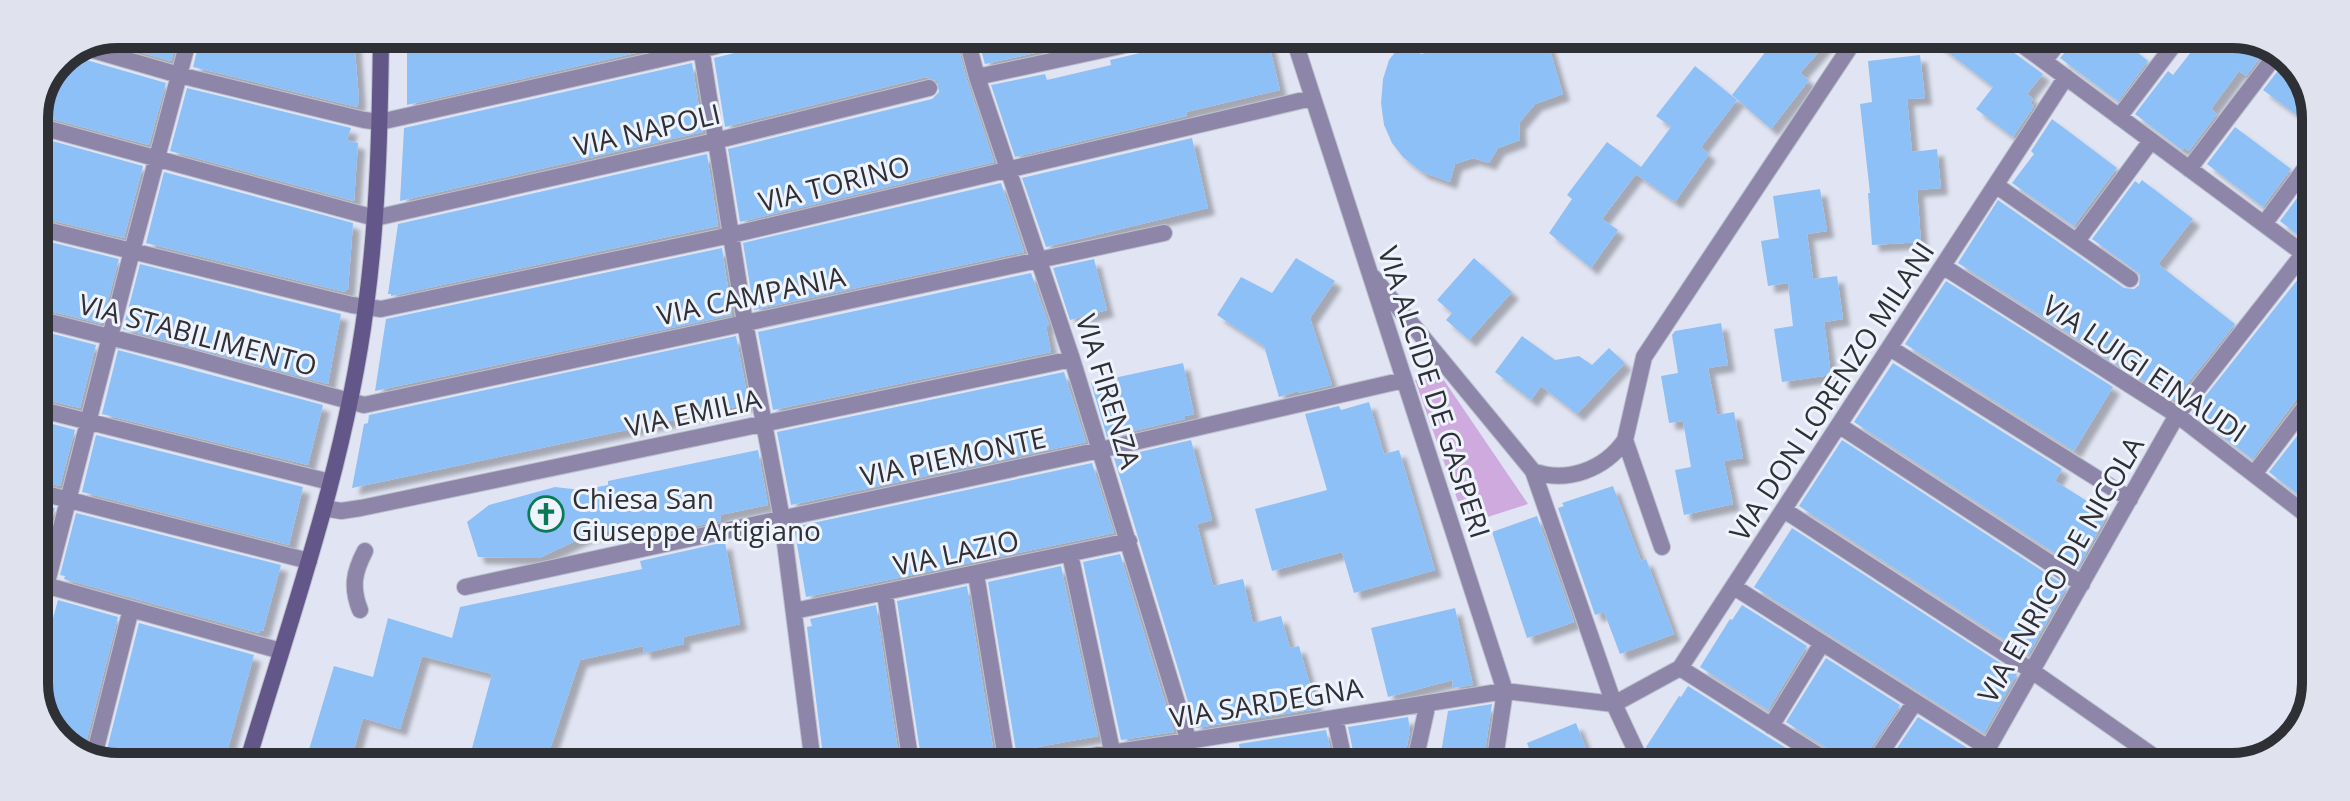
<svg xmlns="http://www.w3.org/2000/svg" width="2350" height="801" font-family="'Open Sans',sans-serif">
  <defs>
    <filter id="shadow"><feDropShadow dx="7" dy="7" stdDeviation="2" flood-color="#0004"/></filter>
  </defs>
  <rect width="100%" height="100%" fill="#e1e5f3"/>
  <!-- green -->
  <path fill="#ceaade" d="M1439,373l89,131 -62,20 -51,-144z"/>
  <!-- building -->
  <path fill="#8dc0f6" filter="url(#shadow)" d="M118,34h61l-8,27 -70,-20z
    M201,34h137l16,5 5,61 -2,7 -164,-40z
    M407,35h280l1,6 -281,64z
    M808,35l147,1 12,44 27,82 -254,60 -12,-73 204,-50 7,-7 -2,-11 -11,-4 -201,50 -11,-69z
    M977,36h58l4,16 -54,12z
    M1178,36h24l1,8 35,-8h29l13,54 -94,22 1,4 -172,41 -24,-72 54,-11 2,6 64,-15 -1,-5 60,-14 5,-2z
    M1451,37l17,4 6,-4h17l8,4 13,-4h34l17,57 -28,10 -16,19 1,17 -22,8 -9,15 -16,-5 -18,6 -5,18 -28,-10 -19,-15 -11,-14 -8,-18 -3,-22 2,-24 6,-19 14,-18 18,12 18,-4z
    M1777,37h55l-32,36 9,7 -38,49 -39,-34z
    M1930,38h72l4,9 37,27 -16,20 6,5 -3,4 4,3 -21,31 -37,-28 17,-22z
    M2073,38h47l28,23 -30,40 -58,-43 11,-13z
    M2202,38h56l11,8 -23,30 -7,-5 -28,38 6,5 -28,37 -5,-4 -2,3 -47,-36 33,-43 5,4z
    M76,52l7,7 83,24 -17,62 -115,-31 25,-56z
    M1920,55l5,43 -18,1 5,53 25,-3 4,39 -24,2 4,52 -49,3 -4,-52h2l-10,-89 12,-2 -4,-41z
    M2287,59l11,8 18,46v16l-53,-39z
    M692,63l11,69 -303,69 4,-73z
    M1695,66l42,34 -36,47 8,7 -34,48 -39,-28 -34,45 16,11 -27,38 -42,-35 23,-34 -5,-4 40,-53 34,25 30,-40 -15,-11z
    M187,88l164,40 -4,12 11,3 -4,58 -184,-50z
    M2052,119l65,49 -43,58 -62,-43 22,-29 -3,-3z
    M2235,127l56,42 -28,38 -56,-43z
    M34,136l109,30 -19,72 -90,-22z
    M1192,138l16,70 -162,39 -24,-69z
    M707,154l11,72 -327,70v-2h-3l10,-70z
    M164,172l189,51 -5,67 -2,-1 -1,3 -199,-49z
    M2142,180l51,39 -35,45 77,60 -61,76 -216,-137 40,-63 126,88 10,1 5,-4 1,-11 -48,-35 43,-58 4,3z
    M2309,182l6,5v61l-35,-27z
    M1001,183l23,69 -270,58 -11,-67z
    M1820,189l7,42 -20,3 6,45 24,-3 6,43 -19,3 7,53 -49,7 -8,-53 19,-3 -5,-43 -20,3 -7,-45 18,-3 -6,-42z
    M34,238l85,21 -17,65 -68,-17z
    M722,248l10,67 -357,76 11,-72z
    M1296,258l39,23 -25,37 22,67 -34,8v-2l-19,6 -15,-51 -47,-31 24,-38 31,16z
    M1474,258l38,34 -43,48 -23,-20 6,-7 -15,-13z
    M1094,259l13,51 -37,10 -17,-52z
    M140,264l201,50 -13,70 -205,-55z
    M2306,269l9,4 -1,111 -9,4 -53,71 -60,-46z
    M1031,273l18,52 -3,1 5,26 -278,58 -15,-78z
    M1946,281l167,106 -39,64 -169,-107z
    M1721,323l7,42 -20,3 9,47 17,-3 9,46 -19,3 9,43 -49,11 -9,-45 16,-3 -8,-46 -14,2 -8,-47 17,-3 -6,-38 3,-4z
    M34,329l62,16 -16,63 -46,-11z
    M736,336l13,68 -397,84 12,-64 4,-1 1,-8z
    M1522,336l33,24 24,-4 13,9 17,-17 16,15 -48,51 -36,-28 -10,14 -36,-28z
    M118,350l205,55 -15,60 -206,-51z
    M1183,363l11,51 -9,2v3l-78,18 -16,-54z
    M1893,363l169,106 -7,12 53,33 -30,54 -224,-146z
    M1064,372l22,70 -295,63 -14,-73z
    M1369,402l15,52 15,-4 36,120 -81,23 -12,-41 -70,19 -17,-62 72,-19 -22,-76 34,-8 2,4z
    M2314,414l-1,73v19l-44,-34z
    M34,419l41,11 -15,56 -26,-6z
    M96,435l207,52 -14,58 -207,-53z
    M1191,440l21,80 -15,4 16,62 30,-7 10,44 28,-7 9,32 9,-2 18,63 -121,19 -82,-270z
    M1842,440l225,147 -39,68 -229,-149z
    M758,450l10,55 -48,10 1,6 -102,21 -1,-12 -30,5 -49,23 -61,-1 -11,-35 22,-17 66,-18 26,3 27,-5v-4z
    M1092,463l22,70 -308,64 -12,-70z
    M1613,486l28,75 5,-2 28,75 -54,20 -16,-42 -9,3 -37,-107 6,-2 -2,-3z
    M34,502l21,6 -16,61 -5,-1z
    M76,513l205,52 -18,66 -3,-1 -1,3 -195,-54 1,-3 -5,-1z
    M1537,516l37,106 -47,16 -35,-106z
    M1792,528l225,146 -33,59 -230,-146z
    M725,542l15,82 -57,13 1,7 -40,9 -1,-7 -63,14 -35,104 -77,-1 24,-89 -70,-18 -22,73 -37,-11 -13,45h-45l29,-97 39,11 15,-59 64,20 8,-31 182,-38 -2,-8z
    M1120,554l54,178 -53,8 -38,-178z
    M1061,566l37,170 -82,15 -28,-169z
    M967,586l27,168 -72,10 -25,-163z
    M58,600l60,17 -34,134 -14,-4 -18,-13 -18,-46z
    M876,605l24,159h-76l-17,-137 5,-1 -2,-7z
    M1742,605l65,41 -39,64 -68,-43 30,-48 2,1z
    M1455,608l18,77 -21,3 1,-8 -65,17 -17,-69z
    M139,623l115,32 -30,108h-94l-25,-6z
    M1826,658l74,47 -37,55 -2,6h-15l-5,-9 -55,-35z
    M1688,686l77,49 50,31h-136l-31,-15 -2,-4 33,-51 2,1z
    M1492,704l-9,61h-44l9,-54z
    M1408,717l2,14 -7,34h-47l-8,-38z
    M1918,717l54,34 -10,15h-77z
    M1576,723l17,43h-57l-9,-23z
    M1326,730l8,35h-92l-3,-21z
    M1179,753l4,12h-57v-3z"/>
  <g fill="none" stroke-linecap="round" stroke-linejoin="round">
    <defs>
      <path id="street" d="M699,35l46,288 37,196 31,245
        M966,36l11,41 95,282 124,406
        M1293,36l212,655 -11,74
        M2013,38l302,224
        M86,48l93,27 185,45 16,2 320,-72 59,-15
        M2044,61l18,-23
        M977,77l190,-41
        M2119,117l60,-79
        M34,125l341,93 340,-77 214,-53
        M2189,169l89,-117
        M1997,186l133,93
        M2264,224l51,-69
        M34,227l318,78 29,4 350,-74 581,-137
        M2077,241l74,-100
        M1944,267l233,148 136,105
        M1373,277l160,194 81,233 29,62
        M34,318l151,38 179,49 800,-172
        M1890,348l240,151
        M34,408l296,74
        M1840,426l242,158
        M1625,440l37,107
        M1533,471c34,13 72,-2 92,-31l19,-83 212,-319
        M2254,474l60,-79
        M34,491l275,70
        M324,508l17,3 20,-3 711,-149
        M1784,510l248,161 137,96
        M1070,554l45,211
        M976,574l31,191
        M34,582l247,69
        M465,587l635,-137 304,-70
        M1734,587l254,161 189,-333 127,-162
        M885,594l26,170
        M360,610c-9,-23 -6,-38 5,-59
        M794,611l335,-70
        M34,633l98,-382 58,-217
        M1680,668l155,98
        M1614,704l66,-36 386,-591
        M1335,718l10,47
        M1771,726l51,-83
        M93,760l38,-151
        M1035,765l470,-74 109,13
        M1414,765l14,-62
        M1872,766l43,-64"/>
      <path id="secondary" d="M247,763c45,-150 99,-300 119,-457 12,-90 14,-181 15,-271"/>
    </defs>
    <!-- street casing -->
    <use href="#street" stroke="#bdc1cd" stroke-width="18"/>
    <!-- secondary casing -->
    <use href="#secondary" stroke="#bdc1cd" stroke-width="18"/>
    <!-- street -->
    <use href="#street" stroke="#8d86a9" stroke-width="16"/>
    <!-- secondary -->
    <use href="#secondary" stroke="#63578a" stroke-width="16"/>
  </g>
  <!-- icons -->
  <defs>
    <symbol id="church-ring" viewBox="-11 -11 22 22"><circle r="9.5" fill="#eff3fe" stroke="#097a55" stroke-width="1.5"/><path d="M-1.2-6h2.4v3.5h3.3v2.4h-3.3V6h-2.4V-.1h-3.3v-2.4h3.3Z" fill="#097a55"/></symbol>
  </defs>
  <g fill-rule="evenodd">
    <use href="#church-ring" x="526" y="494" width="40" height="40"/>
  </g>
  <g text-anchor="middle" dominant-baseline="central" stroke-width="6" stroke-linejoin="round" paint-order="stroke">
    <!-- street labels -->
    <g font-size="28" fill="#2f3035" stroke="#eff3fe">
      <text transform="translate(647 129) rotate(-13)">VIA NAPOLI</text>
      <text transform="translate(834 183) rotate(-14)">VIA TORINO</text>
      <text transform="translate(751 295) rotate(-12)">VIA CAMPANIA</text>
      <text transform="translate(198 334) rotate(15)">VIA STABILIMENTO</text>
      <text transform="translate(2145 368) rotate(34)">VIA LUIGI EINAUDI</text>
      <text transform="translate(1109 391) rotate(73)">VIA FIRENZA</text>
      <text transform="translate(1831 391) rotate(-57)">VIA DON LORENZO MILANI</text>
      <text transform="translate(1435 392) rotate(72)">VIA ALCIDE DE GASPERI</text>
      <text transform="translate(693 412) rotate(-12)">VIA EMILIA</text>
      <text transform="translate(953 456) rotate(-12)">VIA PIEMONTE</text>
      <text transform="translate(956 552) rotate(-12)">VIA LAZIO</text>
      <text transform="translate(2060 569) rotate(-60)">VIA ENRICO DE NICOLA</text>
      <text transform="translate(1266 702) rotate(-9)">VIA SARDEGNA</text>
    </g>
    <!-- poi labels -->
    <g font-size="28" fill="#2f3035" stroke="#eff3fe" text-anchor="start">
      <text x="572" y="498">Chiesa San<tspan x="572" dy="32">Giuseppe Artigiano</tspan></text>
    </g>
  </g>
  <!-- crop -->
  <path d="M0 0H2350V801H0ZM118 48H2232A70 70 0 0 1 2302 118V683A70 70 0 0 1 2232 753H118A70 70 0 0 1 48 683V118A70 70 0 0 1 118 48Z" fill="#e0e3ee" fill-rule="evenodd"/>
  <path fill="none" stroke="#2f3035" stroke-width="10" d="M118 48H2232A70 70 0 0 1 2302 118V683A70 70 0 0 1 2232 753H118A70 70 0 0 1 48 683V118A70 70 0 0 1 118 48Z"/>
</svg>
